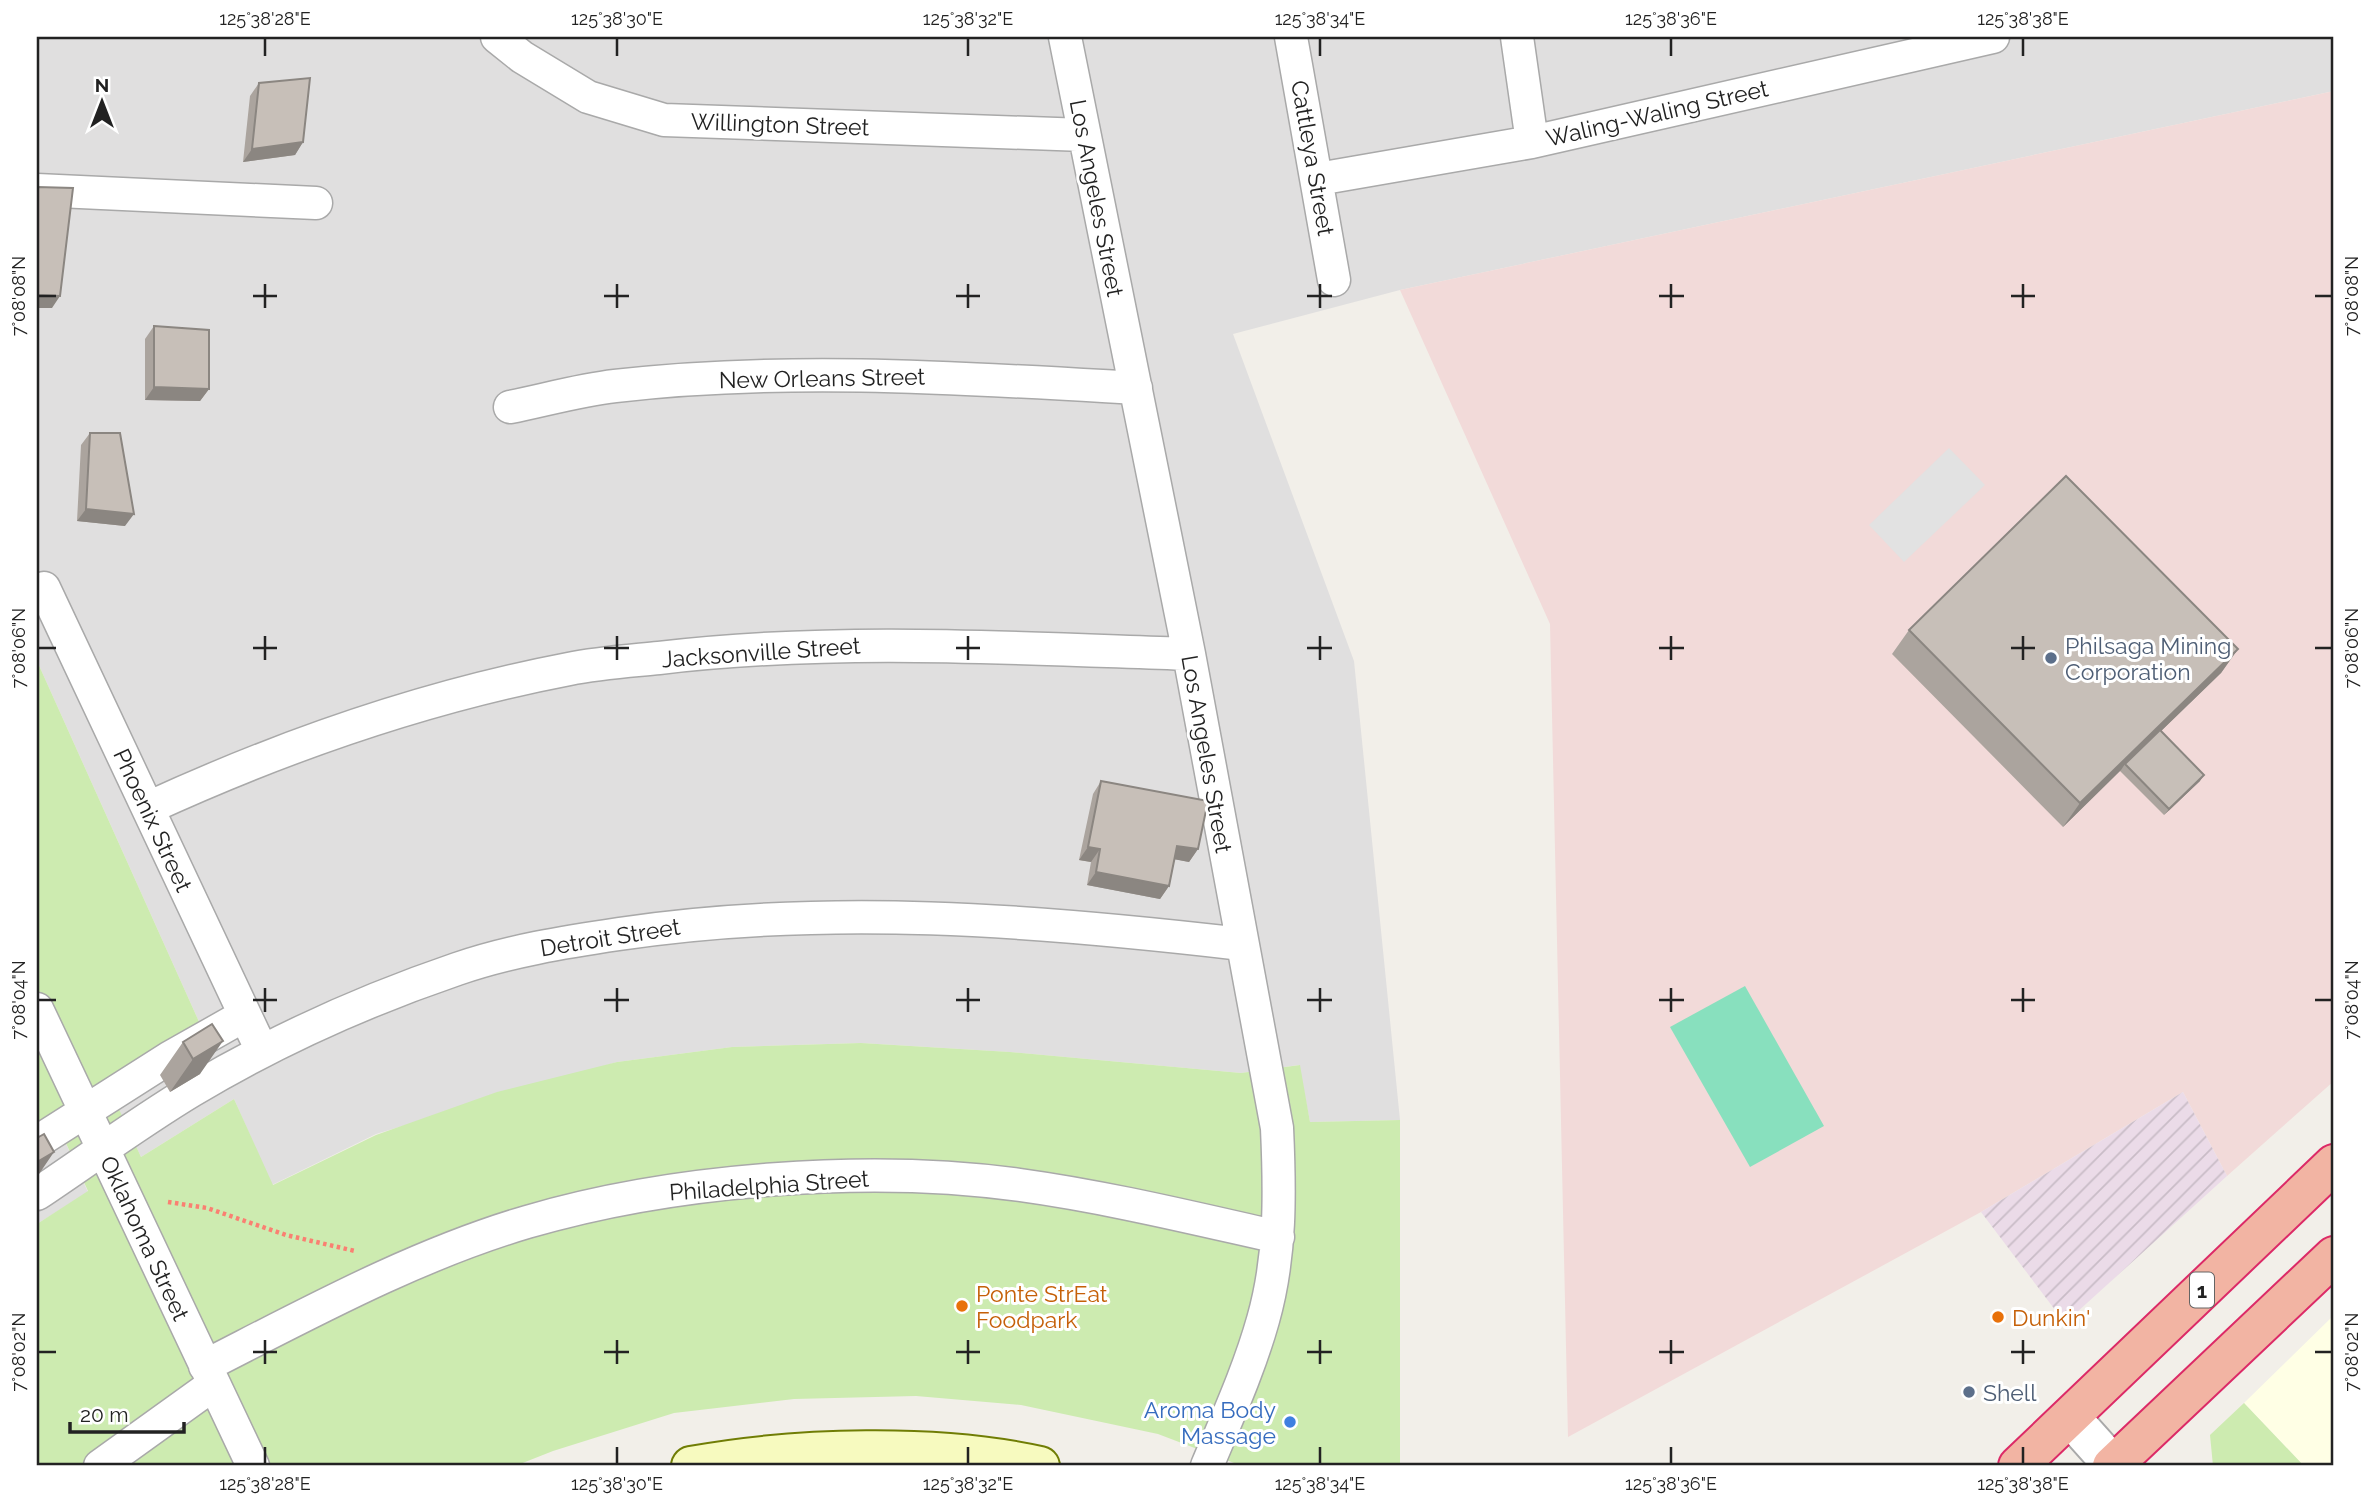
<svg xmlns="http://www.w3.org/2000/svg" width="2371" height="1503" font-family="Raleway,sans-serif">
  <defs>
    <pattern id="industrial-furrows" width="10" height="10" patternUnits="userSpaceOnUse" patternTransform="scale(1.75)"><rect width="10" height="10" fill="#ebdbe8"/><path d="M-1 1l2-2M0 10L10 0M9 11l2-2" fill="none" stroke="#c9bcc7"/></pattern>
  </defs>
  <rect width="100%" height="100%" fill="#f2efe9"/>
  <!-- residential -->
  <path fill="#e0dfdf" d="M37,37h2297v54l-934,199 -167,44 121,327 46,459 -90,2 -11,-57 -58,8 -231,-21 -149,-9 -129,4 -115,15 -241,72 -104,51 -38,-86 -93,58 -36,-76 95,-57 -163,-363z
    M52,1113l36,79 -51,32v-102z"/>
  <!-- commercial -->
  <path fill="#f2dad9" d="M2334,91v990l-107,95 -44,-84 -202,120 -413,225 -18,-813 -150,-334z"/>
  <!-- industrial -->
  <path fill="url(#industrial-furrows)" d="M2183,1092l44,84 -162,147 -84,-111z"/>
  <!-- education -->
  <path fill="#ffffe5" d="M2334,1315v151h-30l-60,-63z"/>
  <!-- grass -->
  <path fill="#cdebb0" d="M37,661l163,363 -94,57 35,76 93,-58 39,86 103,-50 121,-43 120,-30 115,-15 129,-4 149,9 231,21 59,-8 10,57 90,-2v346h-158l-84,-32 -137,-29 -105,-9 -122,3 -120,14 -121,38 -38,15h-478v-242l51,-33 -36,-78 -15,9z
    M2244,1403l60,63h-91l-3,-31z"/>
  <!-- pitch -->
  <path fill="#88e0be" d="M1745,986l79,140 -74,41 -80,-140z"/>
  <!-- parking -->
  <path fill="#e2e2e2" d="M1949,448l36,37 -81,77 -35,-37z"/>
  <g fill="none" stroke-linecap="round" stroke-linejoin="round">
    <defs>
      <path id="minor" d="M497,37l25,20 66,40 76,23 420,15
        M1065,37l124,617 88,474c3,65 4,129 -14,192 -14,50 -36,98 -56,146
        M1291,37l43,243
        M1517,37l15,105
        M1318,179l214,-37 461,-105
        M37,190l279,13
        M510,407c35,-7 70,-17 105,-21 173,-20 348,-8 521,2
        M44,588l218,463
        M148,808c135,-62 275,-111 421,-139 29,-6 60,-8 90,-11 176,-21 353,-10 530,-4
        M37,1009l216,457
        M37,1142l132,-84 76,-43
        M37,1194c51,-34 101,-71 154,-103 82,-49 175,-91 266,-122 52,-18 108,-27 162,-35 207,-31 416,-14 623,10
        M205,1366c104,-53 210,-111 322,-144 146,-43 342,-58 493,-37 87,12 173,33 258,52
        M100,1466l114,-82"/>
      <path id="tertiary" d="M2071,1418l43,48"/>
      <path id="secondary" d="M691,1466c105,-19 246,-23 349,0"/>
      <path id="trunk" d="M2018,1466l316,-302
        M2112,1466l222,-210"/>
    </defs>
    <!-- minor casing -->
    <use href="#minor" stroke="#a9a9a9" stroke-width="35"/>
    <!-- tertiary casing -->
    <use href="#tertiary" stroke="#a9a9a9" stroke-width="42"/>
    <!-- secondary casing -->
    <use href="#secondary" stroke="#707d05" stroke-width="42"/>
    <!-- trunk casing -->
    <use href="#trunk" stroke="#dc2a67" stroke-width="42"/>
    <!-- path -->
    <path stroke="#fa8072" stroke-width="4.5" stroke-dasharray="3.5 3.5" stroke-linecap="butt" d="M168,1202l39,6 79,27 69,16"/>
    <!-- minor -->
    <use href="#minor" stroke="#fff" stroke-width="32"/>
    <!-- tertiary -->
    <use href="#tertiary" stroke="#fff" stroke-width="38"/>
    <!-- secondary -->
    <use href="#secondary" stroke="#f7fabf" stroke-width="38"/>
    <!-- trunk -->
    <use href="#trunk" stroke="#f2b4a3" stroke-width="38"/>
  </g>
  <!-- wall -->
  <path fill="#aba49e" d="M259,83l44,59 -8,13 -52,7 7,-66z
    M154,326l55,63 -9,12 -55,-1v-61z
    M90,433l35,93 -48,-5 4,-76z
    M1909,630l329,19 -17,24 -60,58 39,50 -36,34 -44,-44 1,-1 -58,57 -171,-173z
    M1101,781l97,68 -9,13 -15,-3 -5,27 -9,13 -73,-14 4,-23 -12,-2 14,-66z
    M212,1024l-12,50 -30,18 -10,-17 23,-33z"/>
  <!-- shaded-wall -->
  <path fill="#8b8681" d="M303,142l-8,13 -52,7 9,-13z
    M37,295l23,1 -8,12h-15z
    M154,387l55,2 -9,12 -55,-1z
    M86,509l48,5 -9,12 -48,-5z
    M2238,649l-17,24 -95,92 -1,-1 -4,6 -58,57 17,-24z
    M2204,775l-4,6 -36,34 5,-6z
    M1177,846l21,3 -9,13 -21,-4z
    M1088,847l12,2 -9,13 -12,-2z
    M1096,872l73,14 -9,13 -73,-14z
    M223,1041l-23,33 -30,18 23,-33z
    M54,1152l-17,25v-15z"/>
  <!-- building -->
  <path fill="#c7bfb8" stroke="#8b8681" stroke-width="2" d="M310,78l-7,64 -51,7 7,-66z
    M37,187l36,1 -13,108 -23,-1z
    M154,326l55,4v59l-55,-2z
    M90,433h30l14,81 -48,-5z
    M2066,476l172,173 -158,154 -171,-173z
    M2160,730l44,45 -35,34 -44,-45z
    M1101,781l107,20 -10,48 -21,-3 -8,40 -73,-14 4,-23 -12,-2z
    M212,1024l11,17 -30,18 -10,-17z
    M44,1134l10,18 -17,10v-24z"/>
  <!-- ticks -->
  <path fill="none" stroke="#222" stroke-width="2.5" d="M265,38v18M617,38v18M968,38v18M1320,38v18M1671,38v18M2023,38v18M265,284v24M617,284v24M968,284v24M1320,284v24M1671,284v24M2023,284v24M38,296h18M253,296h24M604,296h25M956,296h24M1307,296h25M1659,296h25M2011,296h24M2315,296h17M265,636v24M617,636v24M968,636v24M1320,636v24M1671,636v24M2023,636v24M38,648h18M253,648h24M604,648h25M956,648h24M1307,648h25M1659,648h25M2011,648h24M2315,648h17M265,988v24M617,988v24M968,988v24M1320,988v24M1671,988v24M2023,988v24M38,1000h18M253,1000h24M604,1000h25M956,1000h24M1307,1000h25M1659,1000h25M2011,1000h24M2315,1000h17M265,1340v24M617,1340v24M968,1340v24M1320,1340v24M1671,1340v24M2023,1340v24M38,1352h18M253,1352h24M604,1352h25M956,1352h24M1307,1352h25M1659,1352h25M2011,1352h24M2315,1352h17M265,1447v17M617,1447v17M968,1447v17M1320,1447v17M1671,1447v17M2023,1447v17"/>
  <!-- markers -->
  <g fill="#5c6f8a" stroke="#fff" stroke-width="2.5">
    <circle cx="2051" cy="658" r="7"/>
    <circle cx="1969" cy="1392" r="7"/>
  </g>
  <g fill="#e8710a" stroke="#fff" stroke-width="2.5">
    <circle cx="962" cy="1306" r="7"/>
    <circle cx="1998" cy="1317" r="7"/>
  </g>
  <circle fill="#3f7fe0" stroke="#fff" stroke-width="2.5" cx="1290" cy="1422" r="7"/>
  <g text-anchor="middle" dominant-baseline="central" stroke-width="6" stroke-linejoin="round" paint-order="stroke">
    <!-- shield labels -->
    <rect fill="#fff" stroke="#646464" stroke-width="2" x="2190" y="1272.5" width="24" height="35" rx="5"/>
    <g font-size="21" font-weight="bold" fill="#222">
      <text x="2202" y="1290">1</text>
    </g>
    <!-- street labels -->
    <g font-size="23" fill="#222" stroke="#fff">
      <text transform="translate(1657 113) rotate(-13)">Waling-Waling Street</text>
      <text transform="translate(780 124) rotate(2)">Willington Street</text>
      <text transform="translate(1313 158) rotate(80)">Cattleya Street</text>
      <text transform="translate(1097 198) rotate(79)">Los Angeles Street</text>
      <text transform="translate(822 378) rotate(-1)">New Orleans Street</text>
      <text transform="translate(761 652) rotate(-4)">Jacksonville Street</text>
      <text transform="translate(1207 754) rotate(80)">Los Angeles Street</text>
      <text transform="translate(153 820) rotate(65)">Phoenix Street</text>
      <text transform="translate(610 937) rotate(-9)">Detroit Street</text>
      <text transform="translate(769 1185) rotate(-4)">Philadelphia Street</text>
      <text transform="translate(145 1238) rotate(65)">Oklahoma Street</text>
    </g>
    <!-- service labels -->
    <g font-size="23" fill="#4e5e75" stroke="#fff" text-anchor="start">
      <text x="2065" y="645">Philsaga Mining<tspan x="2065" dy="26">Corporation</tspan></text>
      <text x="1983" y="1392">Shell</text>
    </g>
    <!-- food labels -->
    <g font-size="23" fill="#c56008" stroke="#fff" text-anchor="start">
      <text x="976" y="1293">Ponte StrEat<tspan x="976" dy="26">Foodpark</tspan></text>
      <text x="2012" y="1317">Dunkin'</text>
    </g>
    <!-- shop labels -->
    <g font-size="23" fill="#366cbe" stroke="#fff" text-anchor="end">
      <text x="1276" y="1409">Aroma Body<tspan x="1276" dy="26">Massage</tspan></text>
    </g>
  </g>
  <!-- border -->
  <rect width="2371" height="1503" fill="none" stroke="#ffffff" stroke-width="77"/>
  <!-- north arrow -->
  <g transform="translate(102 102)" stroke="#ffffff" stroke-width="5" paint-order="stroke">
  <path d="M0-5L12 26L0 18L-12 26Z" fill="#222222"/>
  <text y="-10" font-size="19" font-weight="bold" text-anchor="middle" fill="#222222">N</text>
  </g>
  <!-- scale -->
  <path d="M70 1422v10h114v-10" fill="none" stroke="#222222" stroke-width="3.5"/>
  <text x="80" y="1422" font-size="21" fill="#222222" stroke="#ffffff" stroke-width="5" paint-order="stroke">20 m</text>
  <rect x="38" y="38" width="2294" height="1426" fill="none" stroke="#222" stroke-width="2.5"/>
  <g font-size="18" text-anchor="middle" fill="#222">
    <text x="265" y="25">125°38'28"E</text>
    <text x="617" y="25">125°38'30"E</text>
    <text x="968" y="25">125°38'32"E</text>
    <text x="1320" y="25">125°38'34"E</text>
    <text x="1671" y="25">125°38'36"E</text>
    <text x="2023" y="25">125°38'38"E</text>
    <text transform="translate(19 296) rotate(-90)" y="6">7°08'08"N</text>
    <text transform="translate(2352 296) rotate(-90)" y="6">7°08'08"N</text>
    <text transform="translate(19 648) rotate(-90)" y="6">7°08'06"N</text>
    <text transform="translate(2352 648) rotate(-90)" y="6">7°08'06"N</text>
    <text transform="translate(19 1000) rotate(-90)" y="6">7°08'04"N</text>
    <text transform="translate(2352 1000) rotate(-90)" y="6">7°08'04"N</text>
    <text transform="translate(19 1352) rotate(-90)" y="6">7°08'02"N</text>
    <text transform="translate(2352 1352) rotate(-90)" y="6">7°08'02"N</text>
    <text x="265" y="1490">125°38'28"E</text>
    <text x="617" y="1490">125°38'30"E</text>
    <text x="968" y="1490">125°38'32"E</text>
    <text x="1320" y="1490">125°38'34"E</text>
    <text x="1671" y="1490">125°38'36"E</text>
    <text x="2023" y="1490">125°38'38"E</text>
  </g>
</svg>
